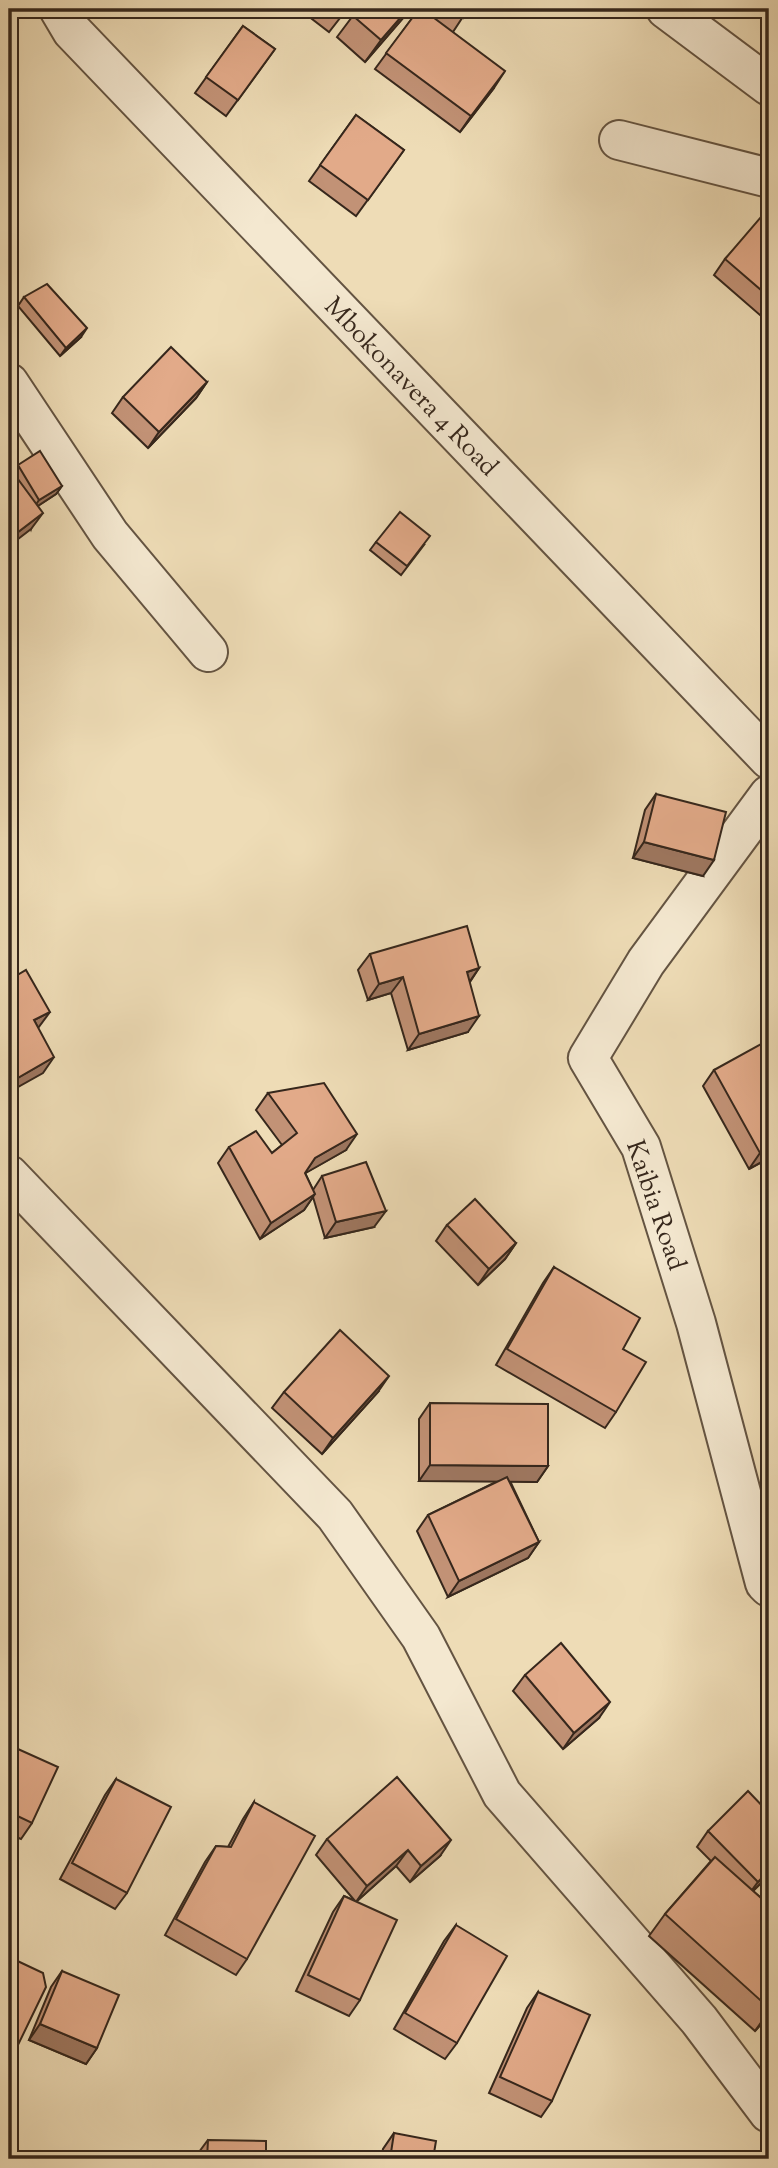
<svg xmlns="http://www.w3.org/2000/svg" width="778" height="2168" font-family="'Sorts Mill Goudy',serif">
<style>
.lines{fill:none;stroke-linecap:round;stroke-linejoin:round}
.minor-casing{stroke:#645442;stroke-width:42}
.minor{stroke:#f4e8d0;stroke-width:38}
.wall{fill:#c29276;stroke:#36271c;stroke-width:2}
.shaded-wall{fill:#9e7760;stroke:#36271c;stroke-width:2}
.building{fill:#e2aa89;stroke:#36271c;stroke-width:2}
.labels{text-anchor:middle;stroke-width:6;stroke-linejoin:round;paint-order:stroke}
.street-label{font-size:26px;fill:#36271c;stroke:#f4e8d0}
</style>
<rect width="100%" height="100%" fill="#eedcb6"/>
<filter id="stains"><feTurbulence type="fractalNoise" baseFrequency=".00286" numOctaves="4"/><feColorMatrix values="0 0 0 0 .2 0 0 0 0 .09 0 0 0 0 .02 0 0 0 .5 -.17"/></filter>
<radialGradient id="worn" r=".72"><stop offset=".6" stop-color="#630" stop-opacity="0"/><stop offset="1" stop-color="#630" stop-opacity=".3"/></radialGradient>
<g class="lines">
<defs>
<g id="minor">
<polyline points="59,9 72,31 769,759"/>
<polyline points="666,9 769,86"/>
<polyline points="619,140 769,178"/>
<polyline points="9,383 110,535 208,652"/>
<polyline points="769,795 646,962 588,1058 641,1147 696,1323 765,1583 769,1587"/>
<polyline points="9,1175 335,1515 421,1637 502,1794 699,2020 769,2113"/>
</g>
</defs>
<!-- minor casing -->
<use href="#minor" class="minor-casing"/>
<!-- minor -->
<use href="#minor" class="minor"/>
</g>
<!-- wall -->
<g class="wall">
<polygon points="299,9 347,9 329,32"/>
<polygon points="358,9 468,9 453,32 494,88 460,132 375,69 413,17 407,13 365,62 337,37"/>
<polygon points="243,26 275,49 226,116 195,93"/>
<polygon points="356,115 404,150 356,216 309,181"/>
<polygon points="769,212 769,320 768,322 714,275 725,259"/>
<polygon points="24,297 81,337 60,356 18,306"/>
<polygon points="207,382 196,398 148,448 112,413 123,397"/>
<polygon points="18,465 62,486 56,494 38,506 31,529 13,472"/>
<polygon points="376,542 424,545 401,575 370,550"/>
<polygon points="656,794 703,876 633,858 645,810"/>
<polygon points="370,954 479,968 470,982 468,1032 408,1050 391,993 368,1000 358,970"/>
<polygon points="769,1058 769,1158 749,1169 703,1086 714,1070"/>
<polygon points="268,1093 346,1150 305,1173 313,1190 322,1176 374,1227 325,1238 313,1197 304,1210 260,1239 218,1163 229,1147 272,1153 282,1145 256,1110"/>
<polygon points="447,1225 516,1243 505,1259 478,1285 436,1241"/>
<polygon points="554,1267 623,1349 616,1412 605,1428 496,1365 543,1283"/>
<polygon points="284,1392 378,1392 322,1454 272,1408"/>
<polygon points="430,1403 548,1466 537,1482 510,1481 539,1542 528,1558 448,1597 417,1531 428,1515 498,1481 419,1481 419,1419"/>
<polygon points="525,1675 599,1718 563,1749 513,1691"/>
<polygon points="9,1745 32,1823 21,1839 9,1834"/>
<polygon points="116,1779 127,1893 115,1909 60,1879 105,1795"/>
<polygon points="254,1802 247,1959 236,1975 165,1935 205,1862 216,1846 228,1847 243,1819"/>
<polygon points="708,1831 769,1875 753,1891 769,1905 769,2015 755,2031 649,1936 665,1914 711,1861 697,1847"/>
<polygon points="327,1839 440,1856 410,1882 396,1866 357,1901 360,2000 349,2016 296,1991 333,1912 344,1896 355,1901 316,1855"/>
<polygon points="456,1925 457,2043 445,2059 394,2029 444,1941"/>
<polygon points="9,1957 17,2047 9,2059"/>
<polygon points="62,1971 97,2048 86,2064 29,2040 51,1987"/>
<polygon points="538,1992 552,2101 541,2117 489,2093 527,2008"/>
<polygon points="394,2133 433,2159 381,2159 383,2149"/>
<polygon points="208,2140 266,2156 354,2159 196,2159 196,2156"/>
</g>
<!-- shaded-wall -->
<g class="shaded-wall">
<polygon points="408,9 411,9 365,62 381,40"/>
<polygon points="505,71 494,88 460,132 471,116"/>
<polygon points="87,328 81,337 60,356 66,348"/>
<polygon points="207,382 196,398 148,448 159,432"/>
<polygon points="62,486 56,494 33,509 39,500"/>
<polygon points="43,513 31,529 9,546 9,539"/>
<polygon points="644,842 714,860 703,876 633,858"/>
<polygon points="479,968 468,984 467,972"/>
<polygon points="403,977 391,993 368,1000 379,984"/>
<polygon points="50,1012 38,1028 34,1020"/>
<polygon points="479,1016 468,1032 408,1050 419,1034"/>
<polygon points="54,1057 43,1073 9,1092 9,1083"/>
<polygon points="357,1134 346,1150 304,1174 315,1158"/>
<polygon points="769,1148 769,1158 749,1169 760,1153"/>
<polygon points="315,1194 304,1210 260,1239 271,1223"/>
<polygon points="386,1211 374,1227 325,1238 336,1222"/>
<polygon points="516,1243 505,1259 478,1285 489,1269"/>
<polygon points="389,1376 378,1392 322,1454 333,1438"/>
<polygon points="430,1465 548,1466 537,1482 419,1481"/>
<polygon points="539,1542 528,1558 448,1597 459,1581"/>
<polygon points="610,1702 599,1718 563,1749 574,1733"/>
<polygon points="451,1840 440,1856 410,1882 421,1866"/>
<polygon points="408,1850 396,1866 356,1902 367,1886"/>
<polygon points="769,1870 769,1875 746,1898 758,1882"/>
<polygon points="769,2011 769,2015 755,2031"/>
<polygon points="40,2024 97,2048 86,2064 29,2040"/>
</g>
<!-- building -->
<g class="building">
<polygon points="331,9 346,9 340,16"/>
<polygon points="358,9 408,9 381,40 352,15"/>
<polygon points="419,9 422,9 505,71 471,116 386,53"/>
<polygon points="449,9 468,9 463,18"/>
<polygon points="243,26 275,49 238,100 206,77"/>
<polygon points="356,115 404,150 368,200 320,165"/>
<polygon points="767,210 769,212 769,297 725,259"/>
<polygon points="47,284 87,328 66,348 24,297"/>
<polygon points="171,347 207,382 159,432 123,397"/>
<polygon points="9,399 15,411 9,415"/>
<polygon points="40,451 62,486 39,500 18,465"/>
<polygon points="9,467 43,513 9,539"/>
<polygon points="400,512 430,536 407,566 376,542"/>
<polygon points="656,794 726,812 714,860 644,842"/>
<polygon points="467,926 479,968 467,972 479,1016 419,1034 403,977 379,984 370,954"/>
<polygon points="26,970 50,1012 34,1020 54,1057 9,1083 9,980"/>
<polygon points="761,1044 769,1058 769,1148 760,1153 714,1070"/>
<polygon points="324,1083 357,1134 315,1158 305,1173 315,1194 271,1223 229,1147 256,1131 272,1153 297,1133 268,1093"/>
<polygon points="366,1162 386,1211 336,1222 322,1176"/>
<polygon points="475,1199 516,1243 489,1269 447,1225"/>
<polygon points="554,1267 640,1318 623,1349 646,1362 616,1412 507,1349"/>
<polygon points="340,1330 389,1376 333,1438 284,1392"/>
<polygon points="430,1403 548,1404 548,1466 430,1465"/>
<polygon points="507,1477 539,1542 459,1581 428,1515"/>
<polygon points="561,1643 610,1702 574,1733 525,1675"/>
<polygon points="9,1745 58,1767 32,1823 9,1812"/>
<polygon points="397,1777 451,1840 421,1866 408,1850 367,1886 327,1839"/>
<polygon points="116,1779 171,1807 127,1893 72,1863"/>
<polygon points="748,1791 769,1813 769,1870 758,1882 708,1831"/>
<polygon points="254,1802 315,1836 247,1959 176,1919 216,1846 231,1847"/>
<polygon points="715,1857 769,1905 769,2008 665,1914"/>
<polygon points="344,1896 397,1920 360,2000 308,1975"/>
<polygon points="456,1925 507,1956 457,2043 405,2013"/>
<polygon points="9,1957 43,1973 46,1987 17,2047 9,2043"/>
<polygon points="62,1971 119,1995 97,2048 40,2024"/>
<polygon points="538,1992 590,2015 552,2101 500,2077"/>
<polygon points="394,2133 436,2141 433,2159 390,2159"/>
<polygon points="208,2140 266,2141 266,2156 354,2158 354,2159 207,2159"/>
<polygon points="728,2152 738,2159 723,2159"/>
</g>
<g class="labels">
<!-- street labels -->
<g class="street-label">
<text transform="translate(412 386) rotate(46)" y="9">Mbokonavera 4 Road</text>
<text transform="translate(657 1205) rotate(71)" y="9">Kaibia Road</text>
</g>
</g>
<!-- margin -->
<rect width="778" height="2168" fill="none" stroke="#eedcb6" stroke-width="35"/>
<rect x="10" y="10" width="757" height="2147" fill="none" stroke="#36271c" stroke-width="3.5"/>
<rect x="18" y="18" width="743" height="2133" fill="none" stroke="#36271c" stroke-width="2"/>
<rect width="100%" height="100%" filter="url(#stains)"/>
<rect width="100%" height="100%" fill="url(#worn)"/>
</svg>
